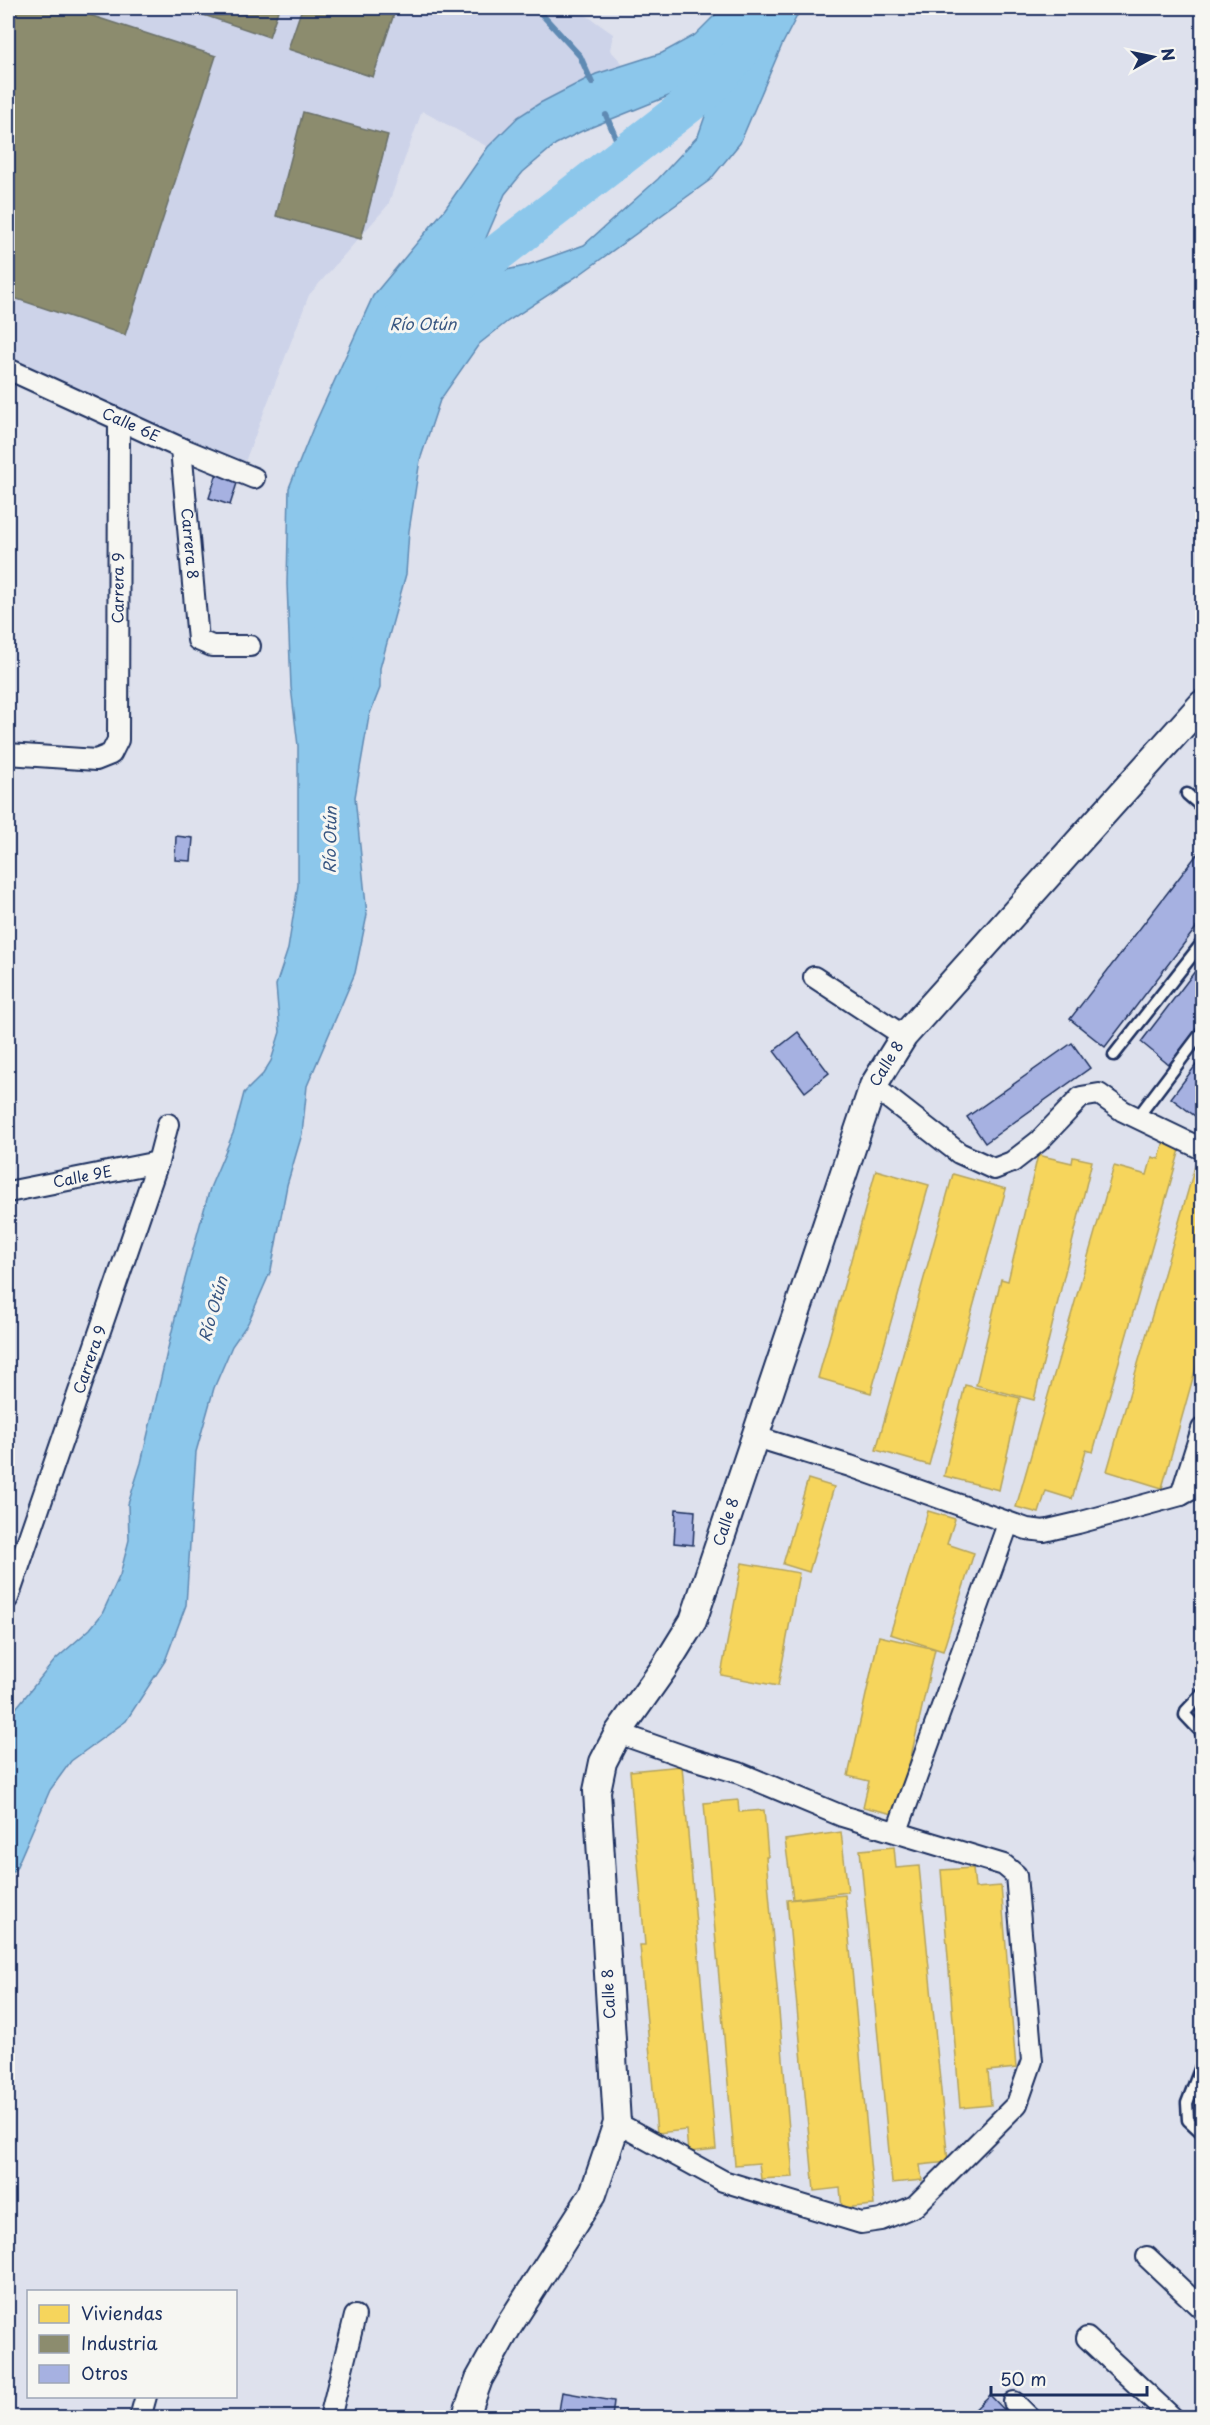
<svg xmlns="http://www.w3.org/2000/svg" width="1210" height="2425" font-family="'Playpen Sans',sans-serif">
<style>
.built{fill:#cdd3e9}
.water{fill:#8cc7eb;stroke:#5f8ab3;stroke-width:1.5;fill-rule:evenodd}
.homes{fill:#f6d55c;stroke:#b4a35d;stroke-width:1.5}
.industry{fill:#8c8c6e;stroke:#6a7069;stroke-width:1.5}
.lines{fill:none;stroke-linecap:round;stroke-linejoin:round}
.stream{stroke:#5f8ab3;stroke-width:6}
.river{stroke:#8cc7eb;stroke-width:38}
.building{fill:#a6b1e1;stroke:#1b2f5e;stroke-width:1.5}
.service-casing{stroke:#1b2f5e;stroke-width:15}
.minor-casing{stroke:#1b2f5e;stroke-width:24}
.tertiary-casing{stroke:#1b2f5e;stroke-width:30}
.service{stroke:#f6f6f2;stroke-width:10}
.minor{stroke:#f6f6f2;stroke-width:20}
.tertiary{stroke:#f6f6f2;stroke-width:26}
.labels{text-anchor:middle;stroke-width:6;stroke-linejoin:round;paint-order:stroke}
.street-label{font-size:15px;fill:#1b2f5e;stroke:#f6f6f2}
.water-label{font-size:16px;font-style:italic;fill:#375581;stroke:#f6f6f2}
</style>
<rect width="100%" height="100%" fill="#dee1ed"/>
<filter id="ink" filterUnits="userSpaceOnUse"><feTurbulence type="fractalNoise" baseFrequency=".0167" numOctaves="2"/><feDisplacementMap in="SourceGraphic" scale="12" xChannelSelector="R" yChannelSelector="G"/><feConvolveMatrix kernelMatrix="1 2 1 2 8 2 1 2 1" color-interpolation-filters="sRGB"/></filter>
<g filter="url(#ink)">
<!-- built -->
<polygon class="built" points="8,8 576,8 613,34 610,50 623,64 596,74 540,103 518,117 488,147 422,111 388,205 309,295 241,472 8,369"/>
<!-- water -->
<path class="water" d="M722,8h79l-19,37 -42,98 -30,37 -131,95 -71,46 -29,23 -39,56 -20,60 -11,71 -3,43 -26,94v20l-11,28 -14,81 12,118 -12,58 -48,113 -5,48 -15,51 -16,85 -23,53 -16,23 -18,42 -18,64 -10,153 -21,56 -39,60 -55,40 -21,29 -34,78 -8,10v-160l47,-58 35,-31 12,-15 18,-39 9,-35 -1,-36 13,-41 39,-166 30,-109 24,-57 10,-38 19,-19 8,-13 9,-29 -4,-47 12,-36 10,-64v-139l-7,-59 -4,-103 2,-96 24,-60 60,-132 72,-87 43,-62 30,-30 22,-14 56,-29 66,-21 33,-18zM701,83l10,16 -13,37 -40,43 -74,66 -59,21 -61,13 22,-41 19,-44 18,-22 33,-28 26,-13zM357,385h7l-5,83 -7,53 -1,38 -9,64 -10,15 -10,-9 1,-88 14,-106z"/>
<!-- homes -->
<g class="homes">
<polygon points="1164,1141 1181,1146 1093,1452 1086,1450 1072,1499 1046,1491 1039,1513 1016,1507 1114,1166 1147,1175 1152,1157 1159,1159"/>
<polygon points="1038,1155 1072,1163 1073,1157 1092,1161 1034,1400 976,1385 1001,1279 1008,1281"/>
<polygon points="1196,1163 1202,1165 1202,1346 1162,1488 1107,1471"/>
<polygon points="876,1170 929,1185 871,1393 818,1378"/>
<polygon points="953,1174 1006,1189 929,1465 876,1450"/>
<polygon points="965,1385 1020,1398 999,1490 944,1476"/>
<polygon points="808,1479 834,1487 809,1572 783,1564"/>
<polygon points="928,1511 955,1519 947,1544 974,1553 943,1651 890,1634"/>
<polygon points="742,1563 799,1573 778,1686 721,1675"/>
<polygon points="879,1636 935,1649 898,1815 863,1807 869,1781 848,1776"/>
<polygon points="682,1766 716,2149 688,2152 686,2130 657,2133 640,1945 645,1945 630,1771"/>
<polygon points="738,1800 739,1812 764,1810 768,1857 766,1857 793,2177 761,2179 759,2163 735,2165 704,1803"/>
<polygon points="841,1832 848,1892 793,1899 785,1840"/>
<polygon points="894,1847 896,1868 919,1866 948,2162 920,2165 922,2180 892,2183 860,1850"/>
<polygon points="973,1868 975,1888 1001,1886 1016,2068 988,2071 991,2105 960,2108 941,1870"/>
<polygon points="845,1895 874,2205 842,2208 840,2188 814,2191 787,1900"/>
</g>
<!-- industry -->
<g class="industry">
<polygon points="8,8 68,8 216,56 125,335 8,296"/>
<polygon points="183,8 279,8 269,37"/>
<polygon points="302,8 374,8 394,14 373,77 288,49"/>
<polygon points="303,112 388,135 361,239 276,216"/>
</g>
<g class="lines">
<!-- stream -->
<g class="stream">
<polyline points="536,8 580,56 592,83"/>
<polyline points="606,115 623,155"/>
</g>
<!-- river -->
<polyline class="river" points="333,687 337,537 344,472 361,383 402,320 464,279 706,91 748,44 766,8"/>
</g>
<!-- building -->
<g class="building">
<polygon points="217,473 238,480 230,505 209,498"/>
<polygon points="176,836 193,838 191,861 175,860"/>
<polygon points="1202,848 1202,920 1105,1047 1070,1019"/>
<polygon points="1202,962 1202,1022 1169,1065 1141,1042"/>
<polygon points="798,1032 829,1073 805,1092 774,1051"/>
<polygon points="1072,1043 1090,1068 985,1143 967,1117"/>
<polygon points="1202,1057 1202,1115 1199,1119 1171,1098"/>
<polygon points="676,1509 695,1511 693,1545 674,1543"/>
<polygon points="562,2392 614,2401 612,2418 558,2418"/>
<polygon points="990,2395 1012,2418 966,2418"/>
</g>
<g class="lines">
<defs>
<g id="service">
<polyline points="1187,794 1202,807"/>
<polyline points="1114,1055 1202,943"/>
<polyline points="1137,1118 1202,1032"/>
<polyline points="1202,1694 1186,1711 1185,1715 1202,1733"/>
<polyline points="1201,1859 1202,1858"/>
<polyline points="1202,2064 1187,2103 1188,2120 1202,2133"/>
</g>
<g id="minor">
<path id="s1" d="M8,369l173,79 73,30"/>
<path id="s2" d="M181,448l17,192 14,6h38"/>
<path id="s3" d="M8,754l88,6 15,-6 7,-14 1,-320"/>
<polyline points="814,977 904,1036"/>
<polyline points="873,1086 959,1153 994,1169 1012,1162 1039,1141 1081,1097 1099,1094 1123,1111 1202,1149"/>
<path id="s4" d="M8,1192l150,-30"/>
<polyline points="753,1436 850,1466 1027,1529 1044,1531 1078,1523 1181,1495 1202,1484"/>
<polyline points="1181,1495 1202,1429"/>
<path id="s5" d="M8,1598l150,-436 10,-38"/>
<polyline points="897,1831 1008,1524"/>
<polyline points="617,2123 723,2181 861,2223 881,2220 915,2206 1017,2104 1032,2061 1016,1875 1004,1865 842,1816 739,1773 689,1758 618,1733"/>
<polyline points="1147,2257 1202,2309"/>
<polyline points="1087,2338 1173,2418"/>
<polyline points="1014,2402 1030,2418"/>
<polyline points="140,2418 146,2396"/>
<polyline points="330,2418 355,2316"/>
</g>
<g id="tertiary">
<path id="s6" d="M465,2418l14,-39 29,-52 85,-133 24,-71 -20,-332 6,-29 15,-29 46,-65 29,-47 180,-535 31,-50 298,-332"/>
</g>
</defs>
<!-- service casing -->
<use href="#service" class="service-casing"/>
<!-- minor casing -->
<use href="#minor" class="minor-casing"/>
<!-- tertiary casing -->
<use href="#tertiary" class="tertiary-casing"/>
<!-- service -->
<use href="#service" class="service"/>
<!-- minor -->
<use href="#minor" class="minor"/>
<!-- tertiary -->
<use href="#tertiary" class="tertiary"/>
</g>
</g>
<g class="labels">
<!-- street labels -->
<g class="street-label">
<text dy="5" stroke="none"><textPath href="#s1" startOffset="135">Calle 6E</textPath></text>
<text dy="5" stroke="none"><textPath href="#s2" startOffset="96">Carrera 8</textPath></text>
<text dy="5" stroke="none"><textPath href="#s3" startOffset="272">Carrera 9</textPath></text>
<text dy="5" stroke="none"><textPath href="#s6" startOffset="1454">Calle 8</textPath></text>
<text dy="5" stroke="none"><textPath href="#s4" startOffset="76">Calle 9E</textPath></text>
<text dy="5" stroke="none"><textPath href="#s5" startOffset="252">Carrera 9</textPath></text>
<text dy="5" stroke="none"><textPath href="#s6" startOffset="968">Calle 8</textPath></text>
<text transform="translate(609 1994) rotate(-93)" y="5">Calle 8</text>
</g>
<!-- water labels -->
<g class="water-label">
<text x="423" y="330">Río Otún</text>
<text transform="translate(330 840) rotate(-89)" y="6">Río Otún</text>
<text transform="translate(213 1309) rotate(-74)" y="6">Río Otún</text>
</g>
</g>
<!-- margin -->
<rect width="1210" height="2425" fill="none" stroke="#f6f6f2" stroke-width="30"/>
<rect x="15" y="15" width="1180" height="2395" fill="none" stroke="#1b2f5e" stroke-width="2" filter="url(#ink)"/>
<!-- legend -->
<rect x="27" y="2290" width="210" height="108" fill="#f6f6f2" stroke="#9ea6b7" stroke-width="1.5"/>
<rect x="39" y="2305" width="30" height="18" fill="#f6d55c" stroke="#9ea6b7" stroke-width="1.5"/>
<text x="81" y="2320" font-size="18" fill="#1b2f5e">Viviendas</text>
<rect x="39" y="2335" width="30" height="18" fill="#8c8c6e" stroke="#9ea6b7" stroke-width="1.5"/>
<text x="81" y="2350" font-size="18" fill="#1b2f5e">Industria</text>
<rect x="39" y="2365" width="30" height="18" fill="#a6b1e1" stroke="#9ea6b7" stroke-width="1.5"/>
<text x="81" y="2380" font-size="18" fill="#1b2f5e">Otros</text>
<!-- north arrow -->
<g transform="translate(1153 57) rotate(81)" stroke="#f6f6f2" stroke-width="4.5" paint-order="stroke">
<path d="M0-4.5L10 22L0 15L-10 22Z" fill="#1b2f5e"/>
<text y="-9" font-size="16" font-weight="bold" text-anchor="middle" fill="#1b2f5e">N</text>
</g>
<!-- scale -->
<path d="M991 2386v9h156v-9" fill="none" stroke="#1b2f5e" stroke-width="3"/>
<text x="1000" y="2386" font-size="18" fill="#1b2f5e" stroke="#f6f6f2" stroke-width="4.5" paint-order="stroke">50 m</text>
</svg>
